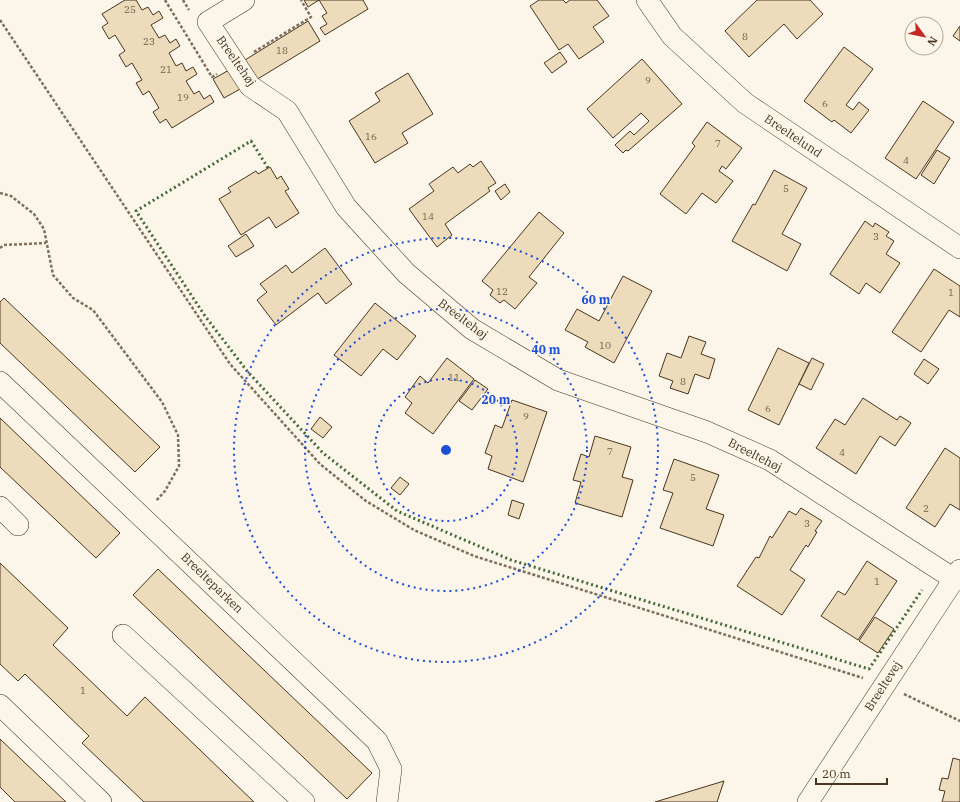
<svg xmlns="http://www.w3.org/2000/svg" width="960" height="802" font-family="'IBM Plex Serif',serif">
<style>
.building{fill:#ecdcbc;stroke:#4a3520}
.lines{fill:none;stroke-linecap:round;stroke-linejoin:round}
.minor-casing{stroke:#4a3520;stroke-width:22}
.path{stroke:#7f6f5c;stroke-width:2.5;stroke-dasharray:3 2;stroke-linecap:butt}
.minor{stroke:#fbf6e9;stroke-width:21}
.hedge{stroke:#436837;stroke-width:3;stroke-dasharray:2 3;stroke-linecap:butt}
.ring{fill:none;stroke:#1d4ed8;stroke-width:2;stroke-dasharray:2 4}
.labels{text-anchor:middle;stroke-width:3;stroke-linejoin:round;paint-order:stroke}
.number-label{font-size:10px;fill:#725f47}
.street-label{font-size:12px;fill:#4a3520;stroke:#fbf6e9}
.centre{fill:#1d4ed8;stroke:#fbf6e9;stroke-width:2}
.ring-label{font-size:12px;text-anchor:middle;font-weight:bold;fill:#1d4ed8;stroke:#fbf6e9;stroke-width:3;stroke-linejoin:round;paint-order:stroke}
</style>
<rect width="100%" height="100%" fill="#fbf6e9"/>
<!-- building -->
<g class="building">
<polygon points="125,0 136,0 142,10 148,7 153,15 159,11 163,18 151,25 159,38 165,35 170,43 176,39 180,46 169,53 176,66 182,63 186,71 193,67 197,74 186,81 194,94 199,91 204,99 210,95 214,102 172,128 166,119 160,123 153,112 159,108 149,91 143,95 136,83 142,80 132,63 126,67 119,55 125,51 115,35 109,39 102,27 108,23 102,14"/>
<polygon points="304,0 319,0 308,7"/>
<polygon points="319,0 363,0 368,9 325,35 320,28 327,24 322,16 327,13"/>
<polygon points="539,0 563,0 566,3 570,0 597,0 609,16 593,27 604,42 579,59 568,44 559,50 530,6"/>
<polygon points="757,0 810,0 823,14 797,39 784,24 749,57 725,31"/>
<polygon points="308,21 320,41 256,80 245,60"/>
<polygon points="960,26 960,41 953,36"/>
<polygon points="844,47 873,69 846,105 853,110 859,102 869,110 851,133 834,120 832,122 804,101"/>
<polygon points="560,52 567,62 552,73 544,63"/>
<polygon points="642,59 682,104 628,151 626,150 623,153 615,145 630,131 634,135 649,121 641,113 613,138 587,109"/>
<polygon points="231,69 242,88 224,98 213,79"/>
<polygon points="408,73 433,114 402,133 408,143 375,163 349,121 380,101 375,93"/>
<polygon points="923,101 954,122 916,179 885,158"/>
<polygon points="707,122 742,148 726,169 722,166 719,171 733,181 716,203 702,193 686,214 660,194 695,146 692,143"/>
<polygon points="937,150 950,158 934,184 921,175"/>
<polygon points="481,161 496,183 488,188 490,191 445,224 452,235 437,247 409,209 434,191 429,184 453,167 458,173 470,164 473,167"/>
<polygon points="270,167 277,179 281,176 289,189 285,191 299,213 276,228 269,217 241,235 219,199 231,192 228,188 256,171 258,174"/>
<polygon points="774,170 807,188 782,234 801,244 787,271 732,241 753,204 755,205"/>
<polygon points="505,184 510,192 501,200 495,191"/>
<polygon points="539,212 564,233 529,277 537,283 515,309 504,300 500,303 490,295 493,290 482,281"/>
<polygon points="865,221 873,227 875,223 889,232 886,236 894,241 886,254 900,263 880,293 866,283 859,294 830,274"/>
<polygon points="246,234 254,246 236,257 228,246"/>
<polygon points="325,248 352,284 326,304 318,293 276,325 257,300 267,292 260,284 286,265 292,273"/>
<polygon points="934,269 960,286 960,317 949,310 921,352 892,332"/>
<polygon points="623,276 652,291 614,363 585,347 588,342 565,330 577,309 599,321"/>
<polygon points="4,298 160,447 135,472 0,343 0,302"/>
<polygon points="375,303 416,336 397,360 383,349 361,376 334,355"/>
<polygon points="689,336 706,342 701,354 715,359 709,379 695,374 688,394 670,388 673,381 659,376 667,353 681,358"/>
<polygon points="778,348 809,363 779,425 748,410"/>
<polygon points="447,358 474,379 433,434 405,413 412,403 405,397 420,376 428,383"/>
<polygon points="812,358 824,364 811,390 799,384"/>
<polygon points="924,359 939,369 928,384 914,374"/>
<polygon points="475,380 488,389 472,410 459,401"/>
<polygon points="863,398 897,420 900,416 911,423 895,446 880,436 856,474 816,448 835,419 845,425"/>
<polygon points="512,400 547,412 523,482 488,469 492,456 485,453 495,425 502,428"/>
<polygon points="320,417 332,427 323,438 311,429"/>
<polygon points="0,418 120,533 96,558 0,467"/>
<polygon points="595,436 631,447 622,477 633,480 622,517 575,503 581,482 573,480 581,454 589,457"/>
<polygon points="945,448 960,458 960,510 950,504 935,527 906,508"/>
<polygon points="674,459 719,475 706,509 724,515 713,546 660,528 673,493 663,490"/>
<polygon points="400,477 409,484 400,495 391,488"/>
<polygon points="512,500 524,504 519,519 508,515"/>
<polygon points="801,508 822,521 815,531 817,532 808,547 806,545 790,570 805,580 782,615 737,586 756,557 759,558 770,536 772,538 789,511 796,515"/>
<polygon points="867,561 897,581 858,640 821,616 838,591 845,595"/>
<polygon points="0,563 68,628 53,645 127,716 145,697 254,802 144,802 82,743 89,736 25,674 18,681 0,664"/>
<polygon points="158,569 372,773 347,799 133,595"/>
<polygon points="875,617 894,629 878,653 859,641"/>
<polygon points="0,739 66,802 15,802 0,787"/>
<polygon points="953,758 960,760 960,802 942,802 945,791 939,790 942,778 948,779"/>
<polygon points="724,781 717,802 655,802"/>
</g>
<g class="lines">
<defs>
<g id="minor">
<polyline points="244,0 208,22 250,86 287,111 346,207 406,273 472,329 558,380 707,432 770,460 954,579"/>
<polyline points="647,0 672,36 745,103 960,248"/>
<polyline points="0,382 377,741 391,769 387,802"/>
<polyline points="0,507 18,525"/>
<polyline points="123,635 304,802"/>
<polyline points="0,705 101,802"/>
<polyline points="808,802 960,570"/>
</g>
</defs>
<!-- minor casing -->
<use href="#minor" class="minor-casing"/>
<!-- path -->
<g class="path">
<polyline points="165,0 212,77 217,74"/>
<polyline points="183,0 189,10"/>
<polyline points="0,20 230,364 320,464 366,501 414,530 474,556 863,678"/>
<polyline points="254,52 311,17 301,0"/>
<polyline points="0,193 11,196 34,214 44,229 53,275 73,298 93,310 162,402 178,435 179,466 165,491 156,501"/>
<polyline points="0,248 4,245 46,243"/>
<polyline points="904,694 960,721"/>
</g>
<!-- minor -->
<use href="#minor" class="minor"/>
<!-- hedge -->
<polyline class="hedge" points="268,168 251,141 136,211 205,316 247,371 323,453 397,511 511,560 869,669 922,590"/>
</g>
<!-- distance rings -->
<g class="ring">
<circle cx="446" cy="450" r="71"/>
<circle cx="446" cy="450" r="141"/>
<circle cx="446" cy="450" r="212"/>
</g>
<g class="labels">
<!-- number labels -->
<g class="number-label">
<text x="130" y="13">25</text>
<text x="745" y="40">8</text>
<text x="149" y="45">23</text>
<text x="282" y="54">18</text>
<text x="166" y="73">21</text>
<text x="648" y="84">9</text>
<text x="183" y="101">19</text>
<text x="825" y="107">6</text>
<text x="371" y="140">16</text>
<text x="718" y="147">7</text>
<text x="906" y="164">4</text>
<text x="786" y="192">5</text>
<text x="428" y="220">14</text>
<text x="876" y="240">3</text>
<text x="502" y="295">12</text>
<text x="951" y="296">1</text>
<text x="605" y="349">10</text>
<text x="454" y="381">11</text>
<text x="683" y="385">8</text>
<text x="768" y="412">6</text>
<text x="526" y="420">9</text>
<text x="610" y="455">7</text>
<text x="842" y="456">4</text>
<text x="693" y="481">5</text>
<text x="926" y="512">2</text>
<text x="807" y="527">3</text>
<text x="877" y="585">1</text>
<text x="83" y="694">1</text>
</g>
<!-- street labels -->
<g class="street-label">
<text transform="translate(236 61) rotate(55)" y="4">Breeltehøj</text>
<text transform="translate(793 136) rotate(34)" y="4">Breeltelund</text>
<text transform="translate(463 319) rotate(37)" y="4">Breeltehøj</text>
<text transform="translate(755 455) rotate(27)" y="4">Breeltehøj</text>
<text transform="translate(212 583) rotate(44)" y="4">Breelteparken</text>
<text transform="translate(883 686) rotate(-57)" y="4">Breeltevej</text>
</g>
</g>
<circle cx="446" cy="450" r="6" class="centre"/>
<g class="ring-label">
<text x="596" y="304">60 m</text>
<text x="546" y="354">40 m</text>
<text x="496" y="404">20 m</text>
</g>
<!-- north arrow -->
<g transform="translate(924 36) rotate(123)"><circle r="19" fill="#fbf6e9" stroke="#b4a999"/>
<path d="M0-3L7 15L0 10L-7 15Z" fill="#c62828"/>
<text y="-6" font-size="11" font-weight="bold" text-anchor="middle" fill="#4a3520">N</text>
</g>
<!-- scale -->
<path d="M816 778v6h71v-6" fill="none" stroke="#4a3520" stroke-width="2"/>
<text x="822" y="778" font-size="12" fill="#4a3520" stroke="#fbf6e9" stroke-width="3" paint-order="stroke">20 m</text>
</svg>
